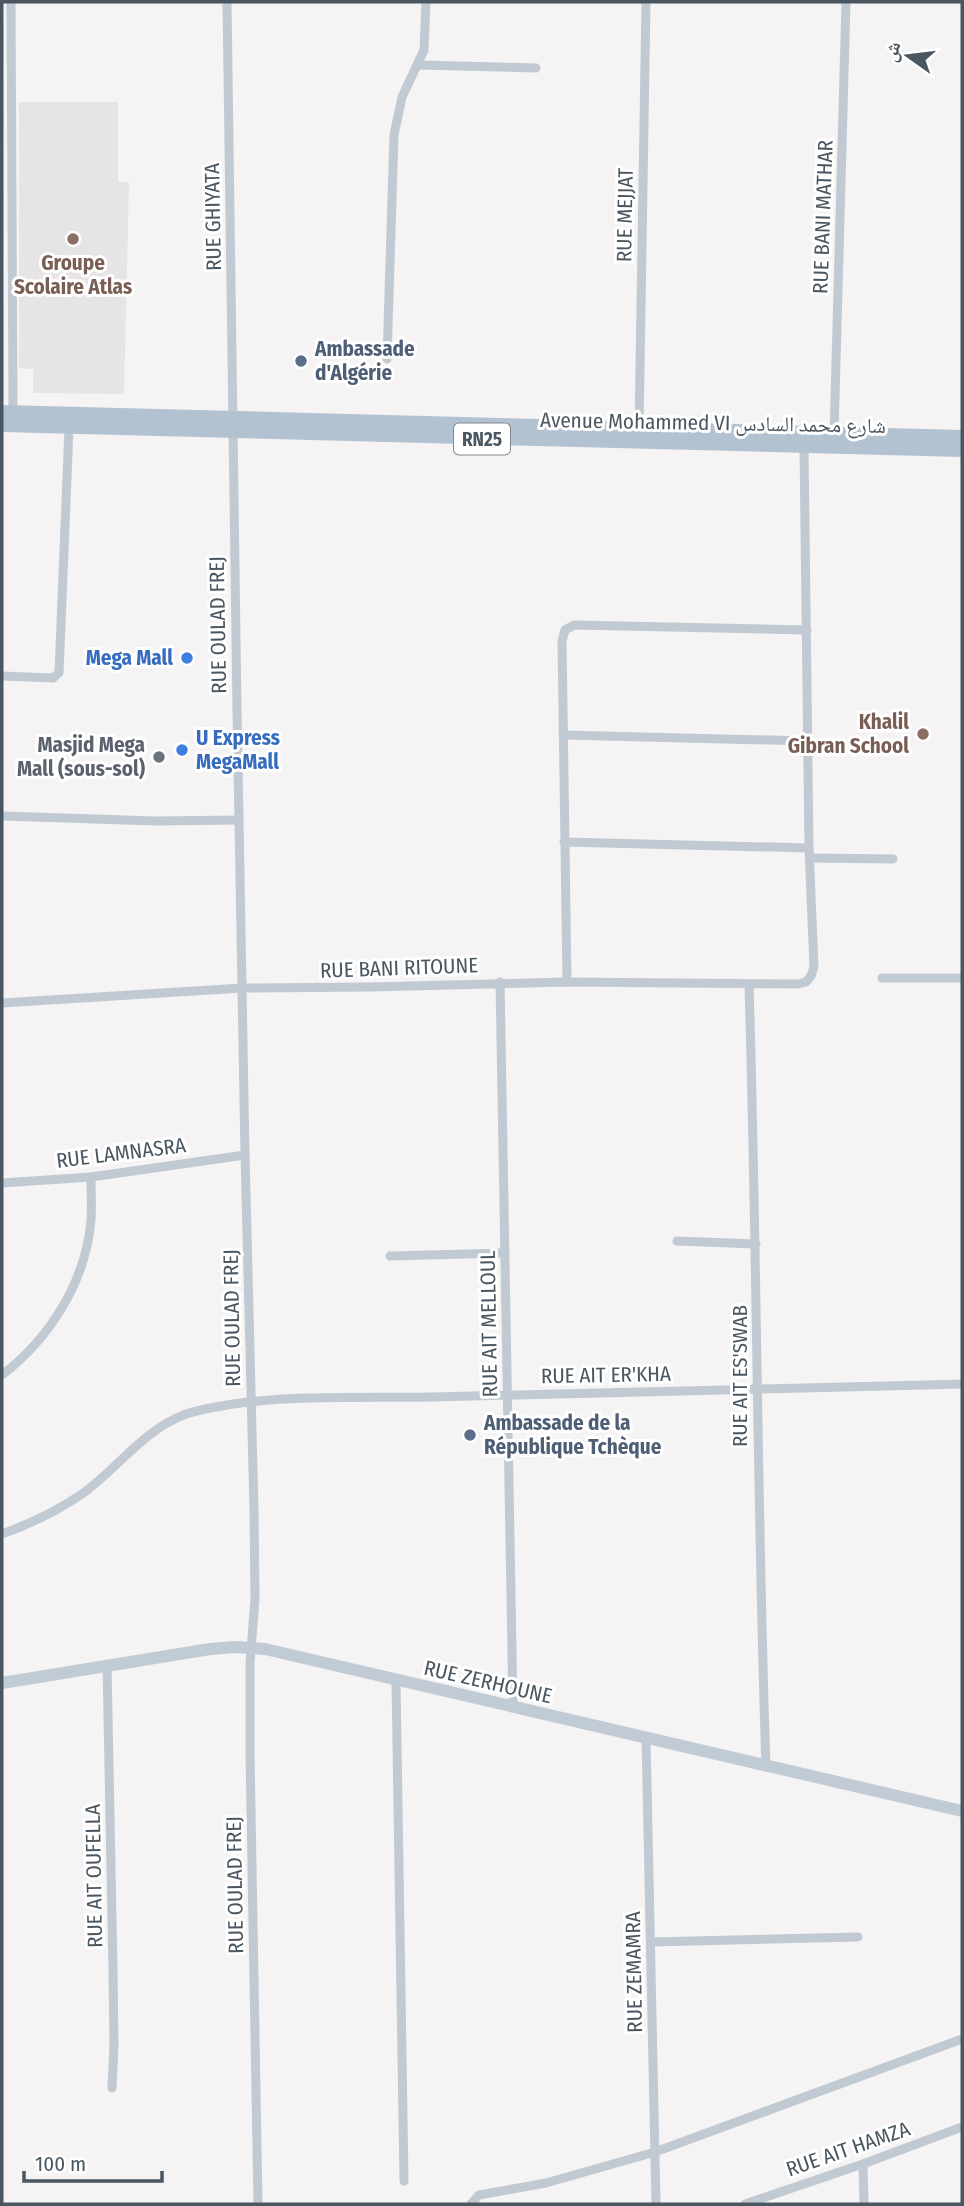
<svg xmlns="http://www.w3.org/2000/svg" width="964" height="2206" font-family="'Fira Sans Condensed','Noto Naskh Arabic',sans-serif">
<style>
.education{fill:#e6e4e5}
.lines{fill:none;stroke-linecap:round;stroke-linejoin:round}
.street{stroke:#c1cad2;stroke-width:9}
.secondary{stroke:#c1cbd6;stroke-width:12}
.primary{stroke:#b3c2d1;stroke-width:14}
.education-dot{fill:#8d6e63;stroke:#fff;stroke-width:2.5}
.service-dot{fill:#5c6f8a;stroke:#fff;stroke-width:2.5}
.shop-dot{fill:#3f7fe0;stroke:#fff;stroke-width:2.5}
.worship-dot{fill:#6b7280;stroke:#fff;stroke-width:2.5}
.labels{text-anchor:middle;stroke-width:6;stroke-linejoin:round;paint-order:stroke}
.shield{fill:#fff;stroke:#808990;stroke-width:2}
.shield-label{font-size:19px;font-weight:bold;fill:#4a5661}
.street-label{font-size:21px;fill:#4a5661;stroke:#fff}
.education-label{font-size:21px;font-weight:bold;fill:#785e54;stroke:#fff}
.service-label{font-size:21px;font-weight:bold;fill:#4e5e75;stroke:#fff;text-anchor:start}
.shop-label{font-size:21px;font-weight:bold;fill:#366cbe;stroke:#fff;text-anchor:end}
.worship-label{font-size:21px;font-weight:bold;fill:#5b616d;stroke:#fff;text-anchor:end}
</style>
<rect width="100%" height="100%" fill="#f5f3f3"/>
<!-- education -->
<polygon class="education" points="19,102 118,102 118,182 129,182 124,394 33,393 33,369 19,368"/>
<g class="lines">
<!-- street -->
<g class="street">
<polyline points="11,2 13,412"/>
<polyline points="227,2 237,710 245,1155 254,1508 255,1599 250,1663 250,1754 258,2204"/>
<polyline points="418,65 536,68"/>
<polyline points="387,359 394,135 402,97 424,50 426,2"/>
<polyline points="639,429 646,2"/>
<polyline points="834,434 846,2"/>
<polyline points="2,676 53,678 59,673 69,428"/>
<polyline points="563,735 809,741"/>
<polyline points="2,816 156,821 239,820"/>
<polyline points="564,842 809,848"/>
<polyline points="810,858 893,859"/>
<polyline points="882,978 962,978"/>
<polyline points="500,982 513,1707"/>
<polyline points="567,982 562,641 565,630 574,625 807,630"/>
<path d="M749,985c8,260 8,521 17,782"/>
<polyline points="2,1003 242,988 370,987 567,982 798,984 806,982 811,976 814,967 809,848 804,447"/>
<polyline points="2,1183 91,1177 245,1155"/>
<polyline points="677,1241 756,1244"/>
<polyline points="390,1256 505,1253"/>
<path d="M2,1375c47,-36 84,-93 89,-155 1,-14 0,-29 0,-43"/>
<path d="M2,1534c28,-10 55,-23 80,-40 36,-26 61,-64 104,-80 15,-5 31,-7 47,-10 66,-9 134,-6 200,-7 177,-5 353,-8 529,-13"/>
<polyline points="107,1664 113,1970 114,2045 112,2088"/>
<polyline points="396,1681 404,2181"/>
<polyline points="646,1738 656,2204"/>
<polyline points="651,1942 858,1937"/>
<polyline points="863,2164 864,2204"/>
<polyline points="471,2204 479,2195 546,2183 655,2152 962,2039"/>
<polyline points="745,2204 863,2164 962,2127"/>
</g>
<!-- secondary -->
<polyline class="secondary" points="2,1683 210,1649 236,1647 265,1649 962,1811"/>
<!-- primary -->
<g class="primary">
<polyline points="2,412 962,437"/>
<polyline points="2,425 962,450"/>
</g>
</g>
<!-- markers -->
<g class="education-dot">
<circle cx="73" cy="239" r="7"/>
<circle cx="923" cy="734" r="7"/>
</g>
<g class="service-dot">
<circle cx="301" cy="361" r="7"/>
<circle cx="470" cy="1435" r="7"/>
</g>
<g class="shop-dot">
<circle cx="187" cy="658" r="7"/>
<circle cx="182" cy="750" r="7"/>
</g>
<circle class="worship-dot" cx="159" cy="757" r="7"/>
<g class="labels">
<!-- shield labels -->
<rect class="shield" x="454" y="423.5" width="56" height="31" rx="5"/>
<g class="shield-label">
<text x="482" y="446">RN25</text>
</g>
<!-- street labels -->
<g class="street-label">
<text transform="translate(625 215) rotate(-89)" y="7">RUE MEJJAT</text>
<text transform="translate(213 217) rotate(-91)" y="7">RUE GHIYATA</text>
<text transform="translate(823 217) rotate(-88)" y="7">RUE BANI MATHAR</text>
<text transform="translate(713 423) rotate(1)" y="7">Avenue Mohammed VI شارع محمد السادس</text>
<text transform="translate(218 625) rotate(-91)" y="7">RUE OULAD FREJ</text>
<text transform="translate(399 968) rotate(-2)" y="7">RUE BANI RITOUNE</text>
<text transform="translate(121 1153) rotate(-7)" y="7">RUE LAMNASRA</text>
<text transform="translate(232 1318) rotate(-91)" y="7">RUE OULAD FREJ</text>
<text transform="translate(489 1324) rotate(-91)" y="7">RUE AIT MELLOUL</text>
<text transform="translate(606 1375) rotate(-1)" y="7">RUE AIT ER'KHA</text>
<text transform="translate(740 1376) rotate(-90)" y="7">RUE AIT ES'SWAB</text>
<text transform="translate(488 1682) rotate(13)" y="7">RUE ZERHOUNE</text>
<text transform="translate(94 1876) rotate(-91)" y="7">RUE AIT OUFELLA</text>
<text transform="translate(235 1885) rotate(-91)" y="7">RUE OULAD FREJ</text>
<text transform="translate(634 1972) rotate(-91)" y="7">RUE ZEMAMRA</text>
<text transform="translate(848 2149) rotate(-19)" y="7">RUE AIT HAMZA</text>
</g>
<!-- education labels -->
<g class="education-label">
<text x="73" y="270">Groupe<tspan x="73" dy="24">Scolaire Atlas</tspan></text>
<text x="909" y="729" text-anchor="end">Khalil<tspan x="909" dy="24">Gibran School</tspan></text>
</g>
<!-- service labels -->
<g class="service-label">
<text x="315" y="356">Ambassade<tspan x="315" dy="24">d'Algérie</tspan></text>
<text x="484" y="1430">Ambassade de la<tspan x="484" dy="24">République Tchèque</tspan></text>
</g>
<!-- shop labels -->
<g class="shop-label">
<text x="173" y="665">Mega Mall</text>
<text x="196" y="745" text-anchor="start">U Express<tspan x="196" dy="24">MegaMall</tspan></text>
</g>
<!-- worship labels -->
<g class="worship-label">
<text x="145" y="752">Masjid Mega<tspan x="145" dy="24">Mall (sous-sol)</tspan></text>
</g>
</g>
<!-- border -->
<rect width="964" height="2206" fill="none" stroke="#4a5661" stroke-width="7"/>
<!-- north arrow -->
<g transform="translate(908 56) rotate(284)" stroke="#ffffff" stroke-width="5" paint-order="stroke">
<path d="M0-5L12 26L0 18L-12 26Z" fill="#4a5661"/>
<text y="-10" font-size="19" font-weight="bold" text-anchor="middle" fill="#4a5661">ش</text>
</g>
<!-- scale -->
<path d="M24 2171v10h138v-10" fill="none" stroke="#4a5661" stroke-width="3.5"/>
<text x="35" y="2171" font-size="21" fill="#4a5661" stroke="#ffffff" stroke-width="5" paint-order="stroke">100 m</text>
</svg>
